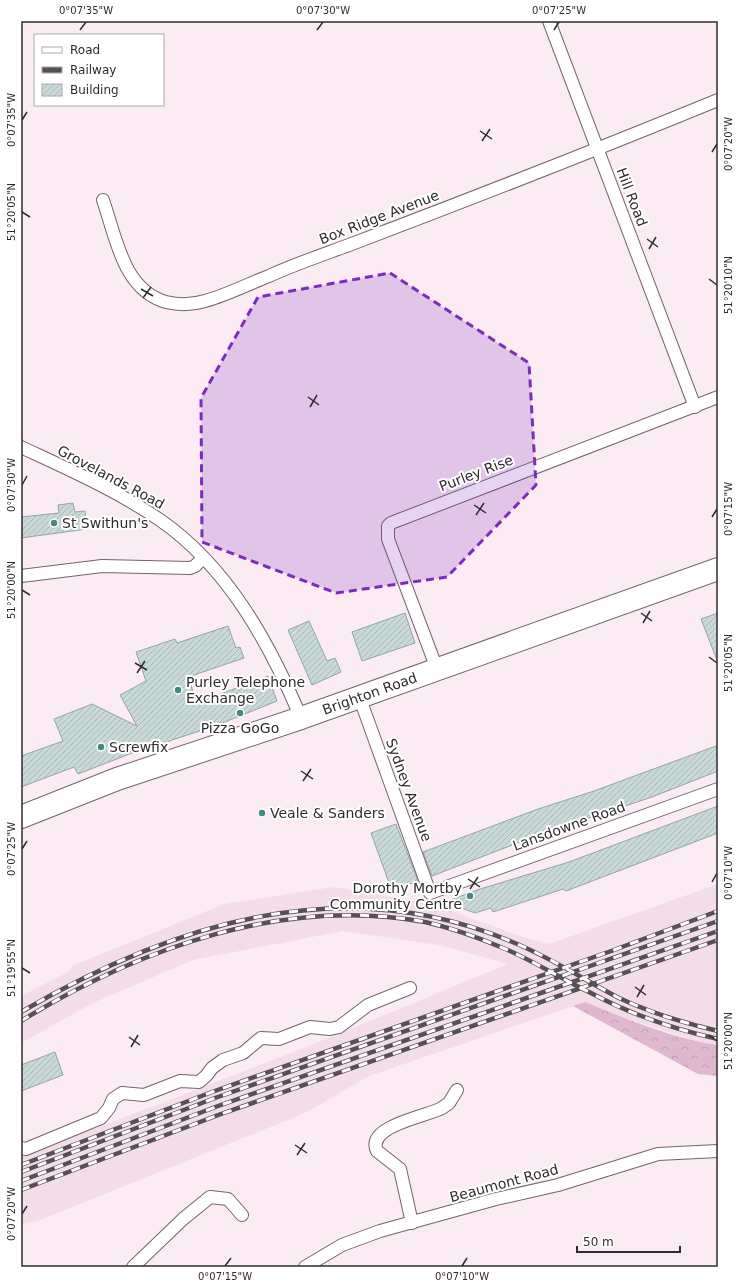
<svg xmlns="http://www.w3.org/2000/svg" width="739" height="1288" font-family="'DejaVu Sans',sans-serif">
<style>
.built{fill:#f3dde9}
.forest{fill:url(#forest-crowns)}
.building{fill:url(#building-hatch);stroke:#93a4a2}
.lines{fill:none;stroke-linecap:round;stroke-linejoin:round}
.street-casing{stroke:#71656c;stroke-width:14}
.highway-casing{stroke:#71656c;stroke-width:24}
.street{stroke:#fff;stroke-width:12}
.highway{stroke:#fff;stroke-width:22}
.rail-casing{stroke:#575054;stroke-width:4.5}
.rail{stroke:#fff;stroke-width:3;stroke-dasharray:9;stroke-linecap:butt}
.marked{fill:#7b2cbf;fill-opacity:0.2;stroke:#7b2cbf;stroke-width:3;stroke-dasharray:8 5;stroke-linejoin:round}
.ticks{fill:none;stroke:#302b2e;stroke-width:1.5}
.poi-dot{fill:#438a85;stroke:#fff;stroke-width:1.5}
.labels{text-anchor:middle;stroke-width:4;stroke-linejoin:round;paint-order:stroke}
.street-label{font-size:14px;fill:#302b2e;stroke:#fff}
.poi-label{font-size:14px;fill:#302b2e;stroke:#fff;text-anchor:start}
.neatline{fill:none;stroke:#302b2e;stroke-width:1.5}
.ticks-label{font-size:10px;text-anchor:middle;fill:#302b2e}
</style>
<defs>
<pattern id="forest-crowns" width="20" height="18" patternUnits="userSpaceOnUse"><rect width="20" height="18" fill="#dfb8cf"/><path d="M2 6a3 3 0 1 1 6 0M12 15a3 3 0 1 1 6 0" fill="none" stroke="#c09eb2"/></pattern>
<pattern id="building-hatch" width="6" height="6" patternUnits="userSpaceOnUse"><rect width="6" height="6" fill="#c8d9d7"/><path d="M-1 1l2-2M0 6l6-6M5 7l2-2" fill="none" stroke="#acbab9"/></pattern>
</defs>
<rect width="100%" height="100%" fill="#fbecf4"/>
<!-- built -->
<polygon class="built" points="718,884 718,1045 702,1043 619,1016 585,1002 369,1076 305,1113 38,1221 21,1224 21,1157 304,1048 508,964 439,945 343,931 193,960 93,1003 21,1043 21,996 68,972 72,966 224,904 333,887 430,903 523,937 549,944"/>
<!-- forest -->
<path class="forest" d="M585,1002c39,16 92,38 133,43v31l-20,-2 -125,-68z"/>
<!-- building -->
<g class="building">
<polygon points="73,503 75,512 85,511 87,529 21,538 21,517 59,513 58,505"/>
<polygon points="405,613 415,643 362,661 352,632"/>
<polygon points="718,613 718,660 717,660 701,619"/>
<polygon points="309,621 327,661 335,658 341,672 312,685 288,630"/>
<polygon points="228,626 236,648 240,647 244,658 188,677 197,703 268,676 277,701 215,726 172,740 146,751 145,748 78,774 74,767 21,787 21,756 63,741 54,719 92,704 137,726 120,695 146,681 136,652 175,639 177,643"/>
<polygon points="716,746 718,752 718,771 652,797 541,834 432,876 423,852 538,809 591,792"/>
<polygon points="718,806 718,833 566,891 563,889 493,912 491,908 475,913 445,902 477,890 569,862"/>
<polygon points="396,824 418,881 392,891 371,833"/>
<polygon points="55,1052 63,1075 21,1091 21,1065"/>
</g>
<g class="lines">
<defs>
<g id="street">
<polyline points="549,21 695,407"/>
<path d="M103,200c13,37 20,90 63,102 13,3 26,3 39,-1 22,-6 43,-17 64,-25 26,-12 53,-21 80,-31 124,-47 247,-95 369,-145"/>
<path d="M21,447c47,22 97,44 139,73 68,47 110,124 141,198"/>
<polyline points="21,576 102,566 190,568 195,566 203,558"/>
<polyline points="437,669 388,539 388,526 391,523 718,397"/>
<polyline points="359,696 430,893 718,789"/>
<polyline points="21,1148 26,1149 101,1118 109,1108 113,1099 122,1093 144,1095 180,1081 199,1082 206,1076 212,1068 223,1060 243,1053 261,1038 279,1039 310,1027 330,1029 339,1027 368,1005 410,988"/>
<path d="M412,1223l-12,-54 -23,-18c-12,-25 51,-35 65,-43l7,-5 8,-13"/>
<polyline points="133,1267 183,1219 210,1197 228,1199 242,1215"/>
<polyline points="305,1267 342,1245 380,1231 496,1199 558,1185 658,1154 718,1151"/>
</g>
<g id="highway">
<path id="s1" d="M21,817l96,-38 184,-61 417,-149"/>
</g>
</defs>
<!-- street casing -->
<use href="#street" class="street-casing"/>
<!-- highway casing -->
<use href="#highway" class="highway-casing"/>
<!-- street -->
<use href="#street" class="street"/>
<!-- highway -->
<use href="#highway" class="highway"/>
<defs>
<g id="rail">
<path d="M21,1012c151,-88 319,-142 489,-71 38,15 73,38 109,57 32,15 65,25 99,33"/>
<path d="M21,1021c119,-73 263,-125 404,-99 27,6 52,15 78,26 29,12 57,30 86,44 41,22 84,37 129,47"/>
<polyline points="21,1165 212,1092 614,950 718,911"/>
<polyline points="21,1172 215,1098 718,921"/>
<polyline points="21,1181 218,1106 718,931"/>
<polyline points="21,1190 221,1114 718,940"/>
</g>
</defs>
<!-- rail casing -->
<use href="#rail" class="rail-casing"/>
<!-- rail -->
<use href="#rail" class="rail"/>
</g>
<!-- marked area -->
<path class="marked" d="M390,273l139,90 7,122 -89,92 -111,16 -134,-51 -1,-144 57,-101z"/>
<!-- ticks -->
<path class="ticks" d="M80,30l6,-8M317,30l6,-8M554,30l5,-8M22,120l5,-8M480,131l12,8M482,141l8,-12M712,152l5,-8M22,212l8,5M647,239l11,8M649,249l7,-12M709,279l8,6M141,289l12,7M143,298l8,-11M308,397l11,8M310,407l7,-12M22,485l5,-9M474,505l12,8M476,515l8,-12M712,517l5,-8M22,590l8,5M641,613l11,8M643,623l7,-12M709,657l8,6M135,663l12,7M137,673l8,-12M301,771l12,8M303,781l8,-12M22,849l5,-8M468,879l12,8M712,882l5,-9M470,889l8,-12M22,968l8,5M635,987l11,8M637,997l7,-12M709,1035l8,6M129,1037l11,8M131,1047l7,-12M295,1145l12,8M297,1155l8,-12M22,1214l5,-8M225,1266l6,-8M462,1266l5,-8"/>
<!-- markers -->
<g class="poi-dot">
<circle cx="54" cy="523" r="4"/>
<circle cx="178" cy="690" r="4"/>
<circle cx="240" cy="713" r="4"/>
<circle cx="101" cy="747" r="4"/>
<circle cx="262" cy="813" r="4"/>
<circle cx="470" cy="896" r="4"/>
</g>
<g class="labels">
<!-- street labels -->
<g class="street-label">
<text transform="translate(632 197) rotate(69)" y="5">Hill Road</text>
<text transform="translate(379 217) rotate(-21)" y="5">Box Ridge Avenue</text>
<text transform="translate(476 473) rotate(-21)" y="5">Purley Rise</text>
<text transform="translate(111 477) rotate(28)" y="5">Grovelands Road</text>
<text dy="5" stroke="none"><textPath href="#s1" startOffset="370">Brighton Road</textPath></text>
<text transform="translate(409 790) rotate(70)" y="5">Sydney Avenue</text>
<text transform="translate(569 826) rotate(-20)" y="5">Lansdowne Road</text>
<text transform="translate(504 1183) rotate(-15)" y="5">Beaumont Road</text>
</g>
<!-- poi labels -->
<g class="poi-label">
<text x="62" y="528">St Swithun's</text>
<text x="186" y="687">Purley Telephone<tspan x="186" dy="16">Exchange</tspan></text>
<text x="240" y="733" text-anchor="middle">Pizza GoGo</text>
<text x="109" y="752">Screwfix</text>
<text x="270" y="818">Veale &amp; Sanders</text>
<text x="462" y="893" text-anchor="end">Dorothy Mortby<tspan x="462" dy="16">Community Centre</tspan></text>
</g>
</g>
<!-- border -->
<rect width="739" height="1288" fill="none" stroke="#ffffff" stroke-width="44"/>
<!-- legend -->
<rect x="34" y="34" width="130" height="72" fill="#ffffff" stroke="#acaaab"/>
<rect x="42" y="47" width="20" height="6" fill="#ffffff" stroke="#acaaab"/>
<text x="70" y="54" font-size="12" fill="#302b2e">Road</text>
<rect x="42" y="67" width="20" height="6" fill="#575054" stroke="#acaaab"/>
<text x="70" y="74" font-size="12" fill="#302b2e">Railway</text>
<rect x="42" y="84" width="20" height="12" fill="url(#building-hatch)" stroke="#acaaab"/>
<text x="70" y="94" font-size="12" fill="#302b2e">Building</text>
<!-- scale -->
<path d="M577 1246v6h103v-6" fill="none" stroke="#302b2e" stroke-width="2"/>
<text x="583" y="1246" font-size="12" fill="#302b2e" stroke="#ffffff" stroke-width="3" paint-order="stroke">50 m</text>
<rect x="22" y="22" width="695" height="1244" class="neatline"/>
<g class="ticks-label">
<text x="86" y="14">0°07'35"W</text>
<text x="323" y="14">0°07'30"W</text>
<text x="559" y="14">0°07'25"W</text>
<text transform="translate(11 120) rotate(-90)" y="4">0°07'35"W</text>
<text transform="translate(728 144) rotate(-90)" y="4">0°07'20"W</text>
<text transform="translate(11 212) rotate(-90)" y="4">51°20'05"N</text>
<text transform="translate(728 285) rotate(-90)" y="4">51°20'10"N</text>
<text transform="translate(11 485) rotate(-90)" y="4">0°07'30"W</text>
<text transform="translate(728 509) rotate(-90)" y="4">0°07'15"W</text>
<text transform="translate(11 590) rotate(-90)" y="4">51°20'00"N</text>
<text transform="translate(728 663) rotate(-90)" y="4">51°20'05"N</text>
<text transform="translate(11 849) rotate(-90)" y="4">0°07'25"W</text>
<text transform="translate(728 873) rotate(-90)" y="4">0°07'10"W</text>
<text transform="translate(11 968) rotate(-90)" y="4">51°19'55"N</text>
<text transform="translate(728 1041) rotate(-90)" y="4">51°20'00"N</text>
<text transform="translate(11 1214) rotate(-90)" y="4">0°07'20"W</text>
<text x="225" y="1280">0°07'15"W</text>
<text x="462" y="1280">0°07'10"W</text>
</g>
</svg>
